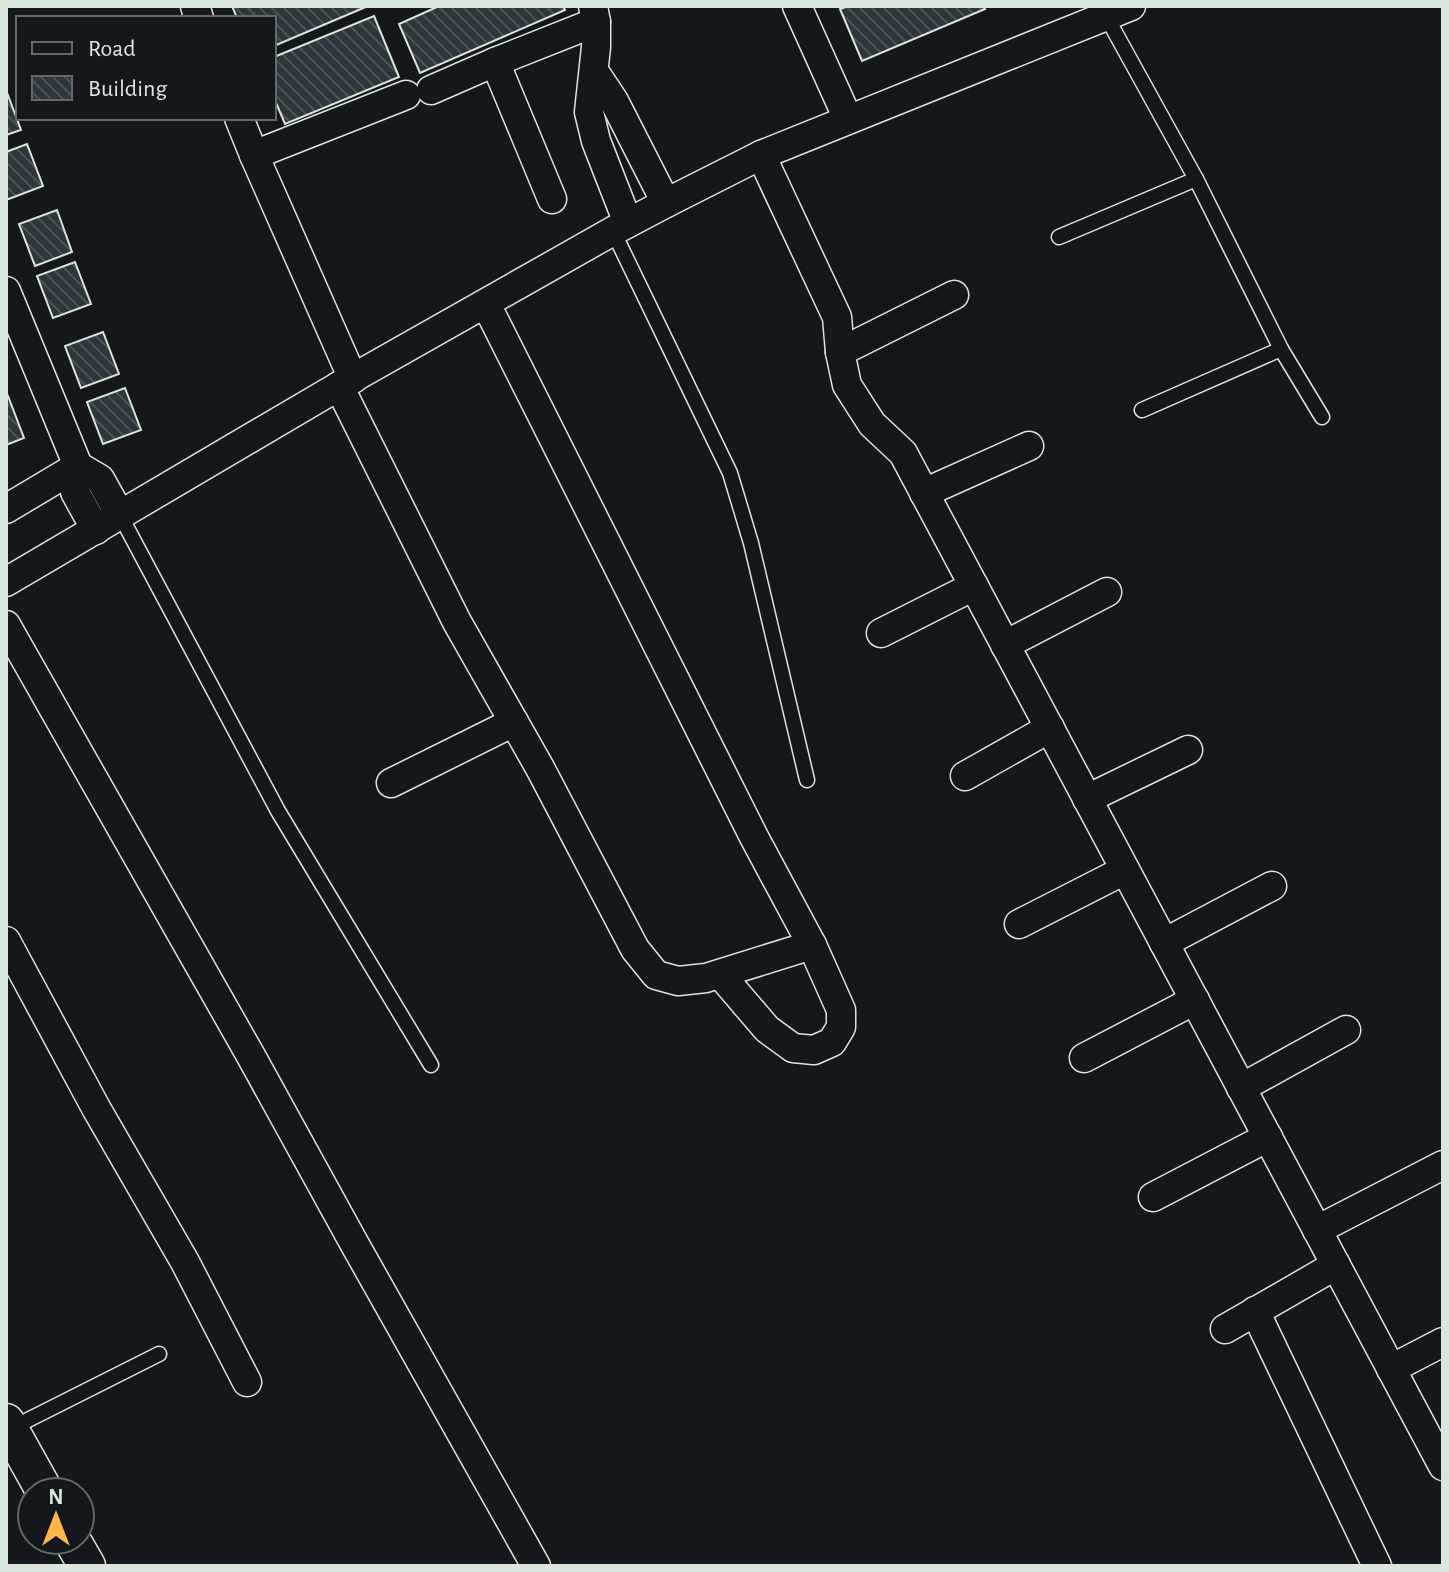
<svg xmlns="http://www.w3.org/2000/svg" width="1449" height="1572" font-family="'Alegreya Sans',sans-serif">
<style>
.building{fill:url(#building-back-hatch);stroke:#d8e6dc;stroke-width:2}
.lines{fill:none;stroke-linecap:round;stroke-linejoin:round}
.service-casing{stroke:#d8e6dc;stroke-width:17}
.minor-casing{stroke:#d8e6dc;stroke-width:31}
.tertiary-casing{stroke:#d8e6dc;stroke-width:39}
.service{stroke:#14181c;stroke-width:14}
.minor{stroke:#14181c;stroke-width:28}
.tertiary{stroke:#14181c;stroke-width:36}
</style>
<defs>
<pattern id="building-back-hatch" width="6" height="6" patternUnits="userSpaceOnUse" patternTransform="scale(2)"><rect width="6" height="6" fill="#2c363c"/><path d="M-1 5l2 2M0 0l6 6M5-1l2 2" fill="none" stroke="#4a5358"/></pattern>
</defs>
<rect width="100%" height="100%" fill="#14181c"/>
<!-- building -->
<g class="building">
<polygon points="232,6 368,6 274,46 274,18 237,18"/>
<polygon points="439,6 563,6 565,10 420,73 399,24"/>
<polygon points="849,6 983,6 985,9 862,61 840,9"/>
<polygon points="374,16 399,77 285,124 274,98 274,57"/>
<polygon points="6,90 21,130 6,135"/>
<polygon points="27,144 43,186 6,200 6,152"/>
<polygon points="57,210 72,252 35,266 19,224"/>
<polygon points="75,262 91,304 53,318 37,276"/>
<polygon points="103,332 119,374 81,388 65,346"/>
<polygon points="125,388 141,430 103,444 87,402"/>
<polygon points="8,396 24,438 6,445 6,397"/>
</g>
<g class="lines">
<defs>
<g id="service">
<polyline points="1106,16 1196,179 1281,349 1322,417"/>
<polyline points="613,231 730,473 751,543 807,780"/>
<polyline points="1059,237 1196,179"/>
<polyline points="1142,410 1281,349"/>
<polyline points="120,515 278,811 431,1065"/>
<polyline points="10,1429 159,1354"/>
</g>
<g id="minor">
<polyline points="195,6 199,18"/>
<polyline points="593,6 596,22 596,47 589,112 596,141 628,223"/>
<polyline points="797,6 848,119"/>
<polyline points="495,62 552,199"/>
<polyline points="594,71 614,101 666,203"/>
<polyline points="431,90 495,62 596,22"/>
<polyline points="239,118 254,155 353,379"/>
<polyline points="254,155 406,95"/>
<polyline points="761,155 837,317 840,352 847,385 872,424 903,453 1443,1466"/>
<polyline points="6,291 78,466 75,492 96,530"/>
<polyline points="486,304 754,837 812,945 841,1010 841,1027 832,1042 814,1050 793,1048 767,1029 720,974"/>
<polyline points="840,352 954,295"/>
<polyline points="339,386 457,622 540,768 635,949 656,975 678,981 706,978 812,945"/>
<polyline points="78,466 100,479 120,515"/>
<polyline points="924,493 1029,446"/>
<polyline points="6,509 78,466"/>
<polyline points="6,582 339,386 613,231 666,203 761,155 1131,6"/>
<polyline points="6,625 251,1056 354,1243 536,1566"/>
<polyline points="881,633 974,586"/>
<polyline points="1005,645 1107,592"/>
<polyline points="965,776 1050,728"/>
<polyline points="391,783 514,722"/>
<polyline points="1087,799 1188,750"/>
<polyline points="1019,924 1125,870"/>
<polyline points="6,941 96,1108 185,1262 247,1382"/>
<polyline points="1164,943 1272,886"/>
<polyline points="1084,1058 1195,1000"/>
<polyline points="1241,1088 1346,1030"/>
<polyline points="1153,1197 1268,1137"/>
<polyline points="1317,1230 1443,1165"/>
<polyline points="1255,1311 1377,1566"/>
<polyline points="1225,1329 1336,1265"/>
<polyline points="1391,1369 1443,1342"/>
</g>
<g id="tertiary">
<polyline points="6,1422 45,1492"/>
<polyline points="72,1540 87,1566"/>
</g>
</defs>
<!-- service casing -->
<use href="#service" class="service-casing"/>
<!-- minor casing -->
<use href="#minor" class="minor-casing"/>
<!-- tertiary casing -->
<use href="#tertiary" class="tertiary-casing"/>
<!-- service -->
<use href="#service" class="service"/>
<!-- minor -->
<use href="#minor" class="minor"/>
<!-- tertiary -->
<use href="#tertiary" class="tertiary"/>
</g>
<!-- border -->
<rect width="1449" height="1572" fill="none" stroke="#d8e6dc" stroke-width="16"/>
<!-- legend -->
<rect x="16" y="16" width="260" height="104" fill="#14181c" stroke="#626a69" stroke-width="2"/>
<rect x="32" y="42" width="40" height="12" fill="#14181c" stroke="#626a69" stroke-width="2"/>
<text x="88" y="56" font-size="24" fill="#d8e6dc">Road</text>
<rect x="32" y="76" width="40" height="24" fill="url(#building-back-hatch)" stroke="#626a69" stroke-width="2"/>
<text x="88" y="96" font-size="24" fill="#d8e6dc">Building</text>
<!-- north arrow -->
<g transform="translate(56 1516)"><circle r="38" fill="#14181c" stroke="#626a69" stroke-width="2"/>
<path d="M0-6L14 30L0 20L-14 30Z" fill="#ffb74d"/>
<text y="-12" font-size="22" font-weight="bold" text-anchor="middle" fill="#d8e6dc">N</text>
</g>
</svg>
